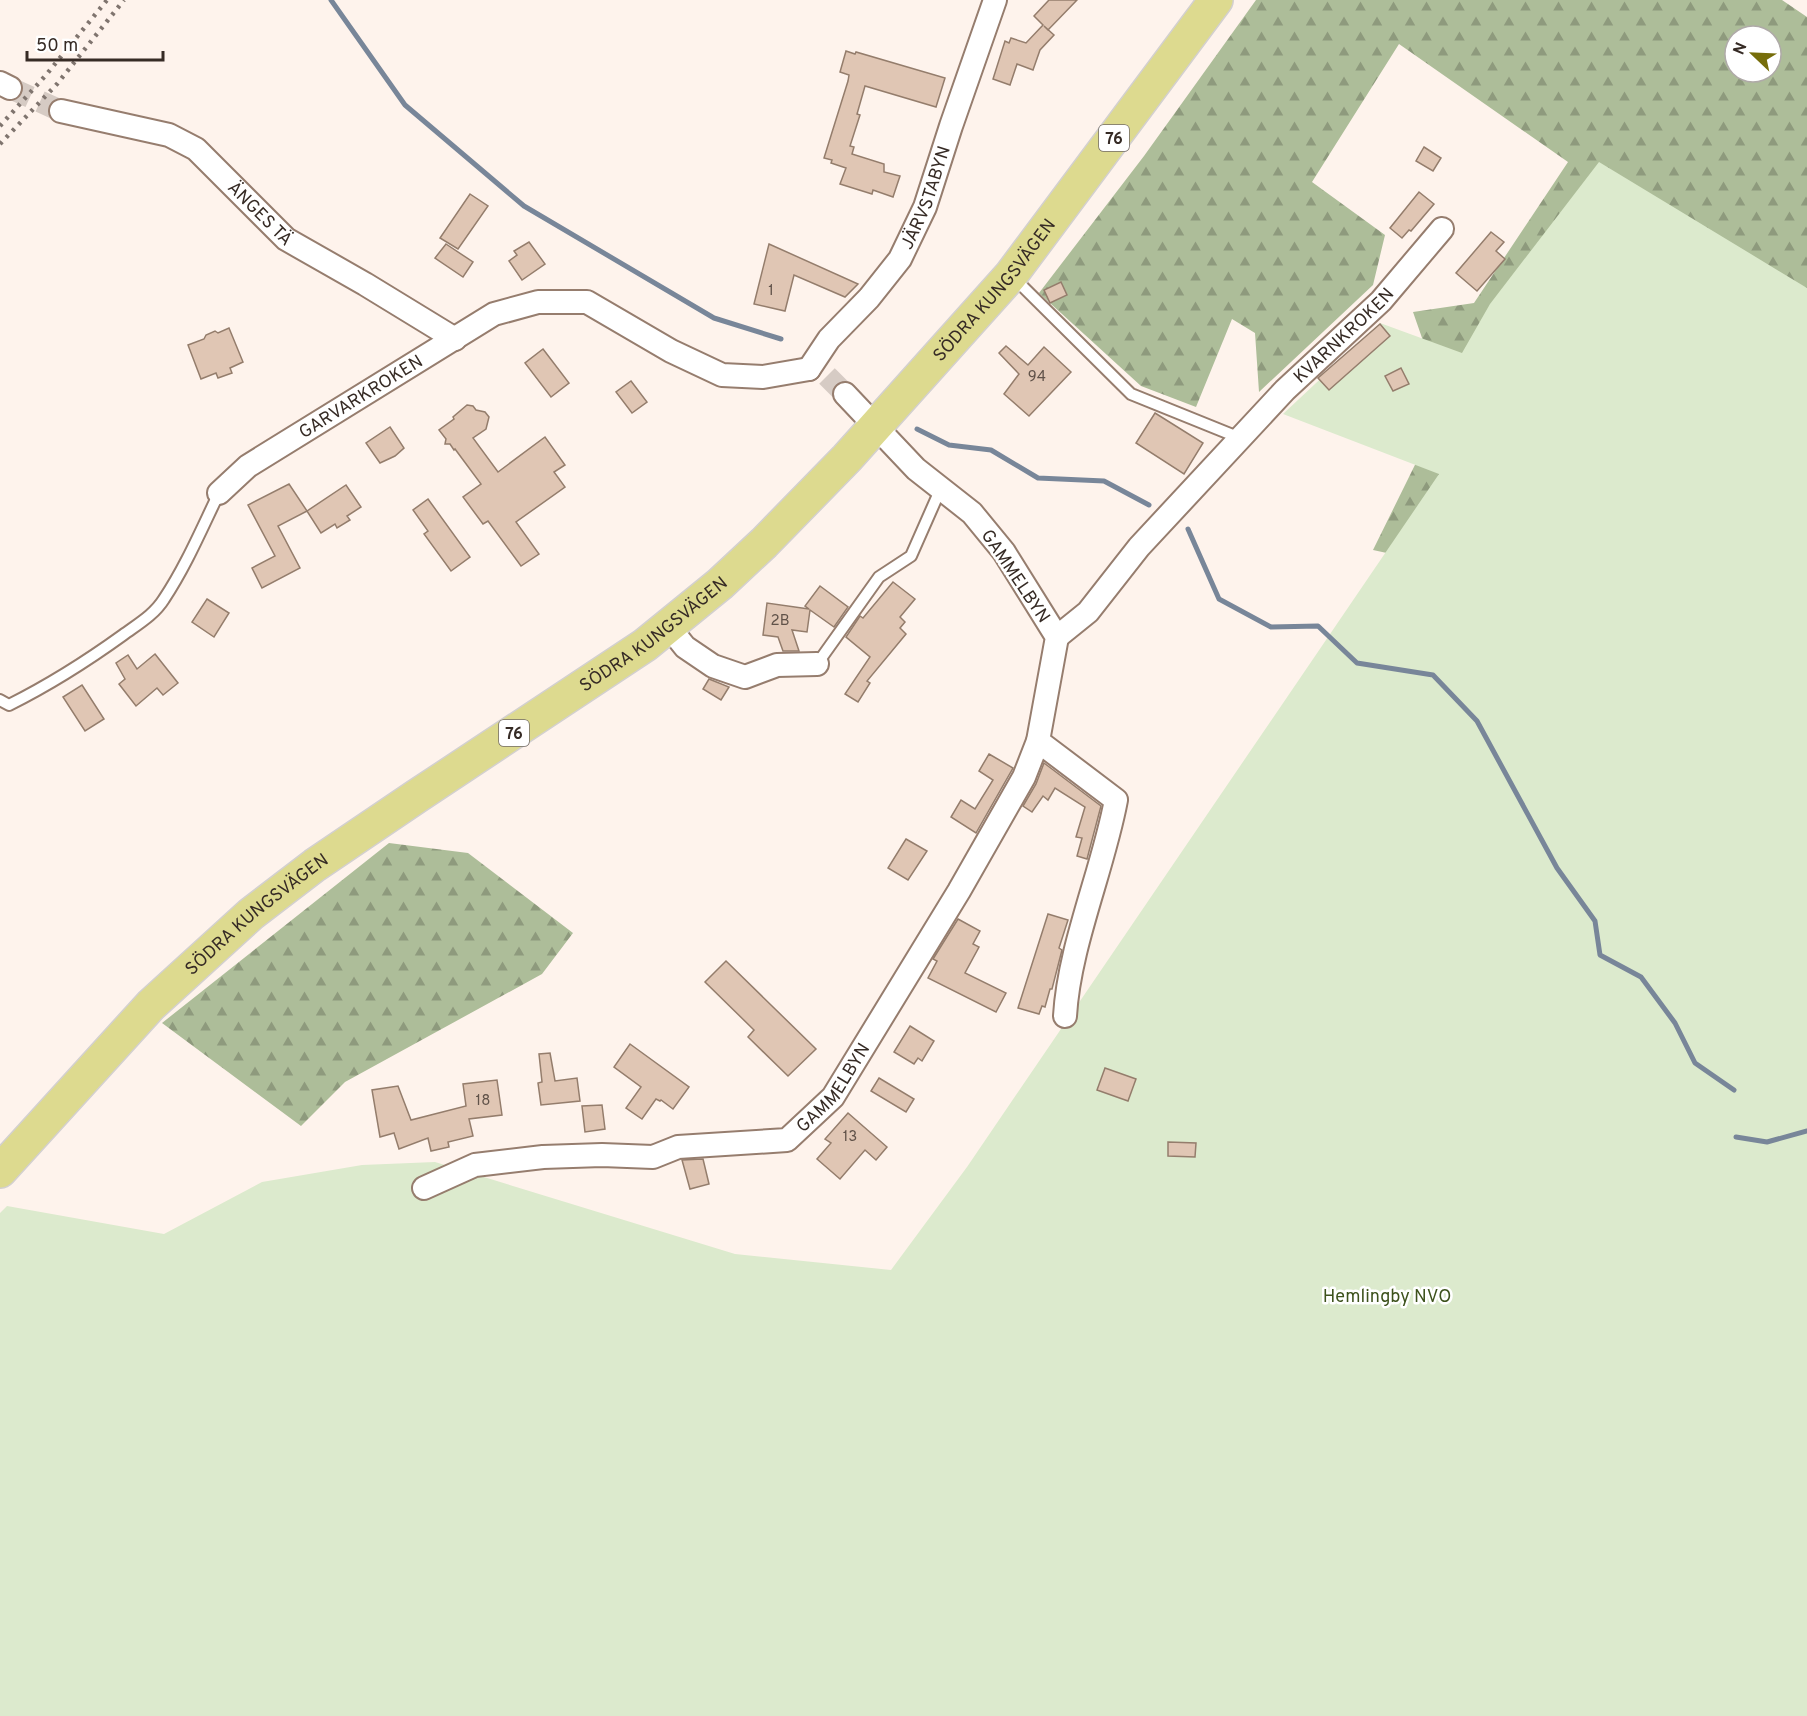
<svg xmlns="http://www.w3.org/2000/svg" width="1807" height="1716" font-family="Overpass,sans-serif">
<style>
.forest{fill:url(#forest-firs);fill-rule:evenodd}
.park{fill:#dceacd}
.lines{fill:none;stroke-linecap:round;stroke-linejoin:round}
.stream{stroke:#788699;stroke-width:5}
.building{fill:#e0c6b4;stroke:#947d6c;stroke-width:1.5}
.minor-tunnel{stroke:#d6cbc4;stroke-width:22;stroke-dasharray:22 11;stroke-linecap:butt}
.service-casing{stroke:#967d6e;stroke-width:14}
.minor-casing{stroke:#967d6e;stroke-width:26}
.primary-casing{stroke:#d3d0cf;stroke-width:36}
.service{stroke:#fff;stroke-width:10}
.minor{stroke:#fff;stroke-width:22}
.primary{stroke:#ddda8f;stroke-width:33}
.rail{stroke:#7f746e;stroke-width:4.5;stroke-dasharray:3 6;stroke-linecap:butt}
.labels{text-anchor:middle;stroke-width:5;stroke-linejoin:round;paint-order:stroke}
.number-label{font-size:15px;fill:#605249}
.shield{fill:#fff;stroke:#726b66;stroke-width:1.5}
.shield-label{font-size:16px;font-weight:bold;fill:#362b25}
.street-label{font-size:18px;fill:#362b25;stroke:#fff}
.park-label{font-size:18px;fill:#3d521c;stroke:#fff}
</style>
<defs>
<pattern id="forest-firs" width="22" height="20" patternUnits="userSpaceOnUse" patternTransform="scale(1.5)"><rect width="22" height="20" fill="#adbd99"/><path d="M5 1l3.5 6h-7zM16 11l3.5 6h-7z" fill="#8e9a7d"/></pattern>
</defs>
<rect width="100%" height="100%" fill="#fef3ec"/>
<!-- forest -->
<g class="forest">
<path d="M1256,0h526l25,17v701l-287,-136 -147,-32 72,-146 -32,-92 61,-9 94,-141 -169,-118 -87,138 73,53 -12,50 -114,107 -4,-59 -23,-14 -36,88 -55,-21 -102,-93 105,-137zM1735,36h36v36h-36z"/>
<polygon points="389,843 468,853 573,933 542,974 345,1082 301,1126 162,1023"/>
</g>
<!-- park -->
<polygon class="park" points="1599,162 1807,288 1807,1716 0,1716 0,1213 7,1206 164,1234 262,1182 362,1165 435,1162 735,1254 891,1270 967,1167 1439,474 1283,414 1380,323 1462,353 1490,304"/>
<g class="lines">
<!-- stream -->
<g class="stream">
<polyline points="331,0 405,105 524,206 714,318 781,339"/>
<polyline points="917,429 949,445 991,450 1038,478 1104,481 1149,505"/>
<polyline points="1188,529 1219,599 1271,627 1318,626 1357,663 1433,675 1477,721 1557,868 1595,921 1600,955 1641,977 1675,1023 1695,1063 1734,1090"/>
<polyline points="1736,1137 1767,1142 1807,1131"/>
</g>
</g>
<!-- building -->
<g class="building">
<polygon points="1049,0 1077,0 1048,30 1044,26 1054,35 1040,50 1033,70 1017,64 1010,85 993,79 1005,41 1009,43 1011,38 1026,43 1043,25 1034,16"/>
<polygon points="846,51 855,54 856,52 945,78 936,107 865,86 857,114 860,115 850,146 854,147 852,154 884,164 884,172 900,176 893,197 873,190 872,194 840,184 846,168 831,163 832,160 824,158 848,81 849,75 840,72"/>
<polygon points="1424,147 1441,158 1433,171 1416,161"/>
<polygon points="1419,192 1434,204 1411,231 1409,230 1402,238 1390,228"/>
<polygon points="470,194 488,206 458,249 440,238"/>
<polygon points="1491,232 1504,242 1496,251 1505,259 1477,291 1456,273"/>
<polygon points="529,242 545,264 522,280 509,261 517,255 514,251"/>
<polygon points="446,244 473,262 463,277 435,258"/>
<polygon points="769,244 858,284 845,297 794,275 785,311 754,304"/>
<polygon points="1061,282 1067,295 1050,303 1044,290"/>
<polygon points="1380,324 1390,336 1329,390 1318,378"/>
<polygon points="229,328 243,362 230,368 232,373 218,378 216,373 201,379 188,345 204,339 206,335 215,331 218,333"/>
<polygon points="1006,346 1028,365 1044,347 1071,372 1029,416 1004,394 1019,374 999,353"/>
<polygon points="543,349 569,383 551,397 525,363"/>
<polygon points="1401,368 1409,384 1393,391 1385,376"/>
<polygon points="631,381 647,402 632,413 616,392"/>
<polygon points="467,405 473,406 476,410 485,412 489,417 486,429 473,438 498,472 545,437 565,465 554,472 565,487 516,522 539,554 521,566 488,521 483,524 463,497 481,484 455,449 454,450 450,444 445,444 446,439 439,430 454,419 453,417"/>
<polygon points="1155,413 1203,443 1184,474 1136,443"/>
<polygon points="390,427 404,448 395,456 380,463 366,443"/>
<polygon points="289,484 307,511 346,485 361,507 347,516 350,520 337,528 335,524 321,533 307,511 278,526 300,568 262,588 252,568 275,556 248,505"/>
<polygon points="428,499 470,557 451,571 424,534 428,531 413,510"/>
<polygon points="893,582 915,599 900,617 905,622 900,628 906,634 867,681 870,683 858,702 845,694 870,657 846,637 860,616 863,618"/>
<polygon points="820,586 848,607 834,627 810,610 807,632 792,630 799,651 783,651 778,637 763,635 767,603 809,609 805,606"/>
<polygon points="207,599 229,613 214,637 192,622"/>
<polygon points="155,654 178,683 163,695 157,688 136,706 119,684 125,679 116,663 128,655 137,669"/>
<polygon points="709,679 729,687 721,700 703,689"/>
<polygon points="82,685 104,719 85,731 63,697"/>
<polygon points="989,754 1013,768 976,833 951,817 961,800 975,809 993,780 979,771"/>
<polygon points="1044,763 1101,806 1087,859 1077,856 1082,838 1076,837 1085,807 1055,788 1048,800 1043,796 1032,812 1023,806 1036,784"/>
<polygon points="906,839 927,851 908,880 888,868"/>
<polygon points="1048,914 1068,920 1059,948 1062,950 1052,989 1050,989 1045,1007 1042,1006 1039,1014 1018,1008"/>
<polygon points="958,919 980,931 973,944 979,947 965,973 1006,993 996,1012 928,978 937,961 933,959"/>
<polygon points="726,961 816,1049 788,1076 748,1037 754,1030 705,982"/>
<polygon points="910,1026 934,1041 922,1061 918,1058 914,1064 894,1052"/>
<polygon points="630,1044 689,1087 673,1109 661,1100 660,1101 656,1099 642,1119 626,1108 641,1087 614,1067"/>
<polygon points="550,1053 555,1081 577,1078 580,1101 541,1105 538,1083 542,1082 539,1054"/>
<polygon points="1105,1068 1136,1079 1128,1101 1097,1090"/>
<polygon points="879,1078 914,1099 906,1112 871,1091"/>
<polygon points="497,1080 502,1115 469,1119 473,1136 448,1142 449,1147 431,1151 428,1138 399,1149 394,1133 380,1137 372,1090 398,1086 411,1120 466,1106 463,1084"/>
<polygon points="602,1105 605,1129 585,1132 582,1106"/>
<polygon points="848,1113 887,1147 876,1160 865,1150 840,1179 817,1159 831,1143 825,1139"/>
<polygon points="1168,1142 1196,1143 1195,1157 1168,1156"/>
<polygon points="703,1159 709,1184 690,1189 682,1160"/>
</g>
<g class="lines">
<!-- minor-tunnel -->
<g class="minor-tunnel">
<polyline points="10,88 61,111"/>
<polyline points="827,376 845,394"/>
</g>
<defs>
<g id="service">
<polyline points="1014,278 1131,394 1240,438"/>
<polyline points="817,664 879,577 911,556 941,488"/>
<path d="M0,700l9,5c40,-20 78,-44 114,-70 15,-11 31,-20 41,-36 22,-33 38,-71 55,-106"/>
</g>
<g id="minor">
<polyline points="0,83 10,88"/>
<path id="s1" d="M61,111l108,24 27,14 90,90 79,45 90,55"/>
<path id="s2" d="M809,369l20,-30 40,-41 31,-39 25,-52 26,-81 44,-126"/>
<path id="s3" d="M219,493l29,-27 246,-152 44,-12h49l84,49 51,24 41,2 46,-8"/>
<polyline points="669,627 685,647 713,666 745,677 777,665 817,664"/>
<path id="s4" d="M1057,637l31,-25 51,-65 146,-157 96,-89 61,-72"/>
<path d="M1038,741l78,59c-13,70 -47,146 -51,216"/>
<path id="s5" d="M424,1188l51,-23 68,-8 59,-2 51,2 25,-10 109,-7 46,-43 126,-206 65,-114 14,-36 19,-104 -53,-85 -32,-39 -56,-44 -71,-75"/>
</g>
<g id="primary">
<path id="s6" d="M0,1171l151,-166 100,-91 64,-49 102,-69 228,-151 75,-61 44,-41 83,-85 164,-183 205,-275"/>
</g>
</defs>
<!-- service casing -->
<use href="#service" class="service-casing"/>
<!-- minor casing -->
<use href="#minor" class="minor-casing"/>
<!-- primary casing -->
<use href="#primary" class="primary-casing"/>
<!-- service -->
<use href="#service" class="service"/>
<!-- minor -->
<use href="#minor" class="minor"/>
<!-- primary -->
<use href="#primary" class="primary"/>
<!-- rail -->
<g class="rail">
<polyline points="0,126 46,75 107,0"/>
<polyline points="0,144 57,84 124,0"/>
</g>
</g>
<g class="labels">
<!-- number labels -->
<g class="number-label">
<text x="771" y="295">1</text>
<text x="1037" y="381">94</text>
<text x="780" y="625">2B</text>
<text x="483" y="1105">18</text>
<text x="850" y="1141">13</text>
</g>
<!-- shield labels -->
<g class="shield">
<rect x="1099" y="125" width="30" height="26" rx="4.5"/>
<rect x="499" y="720" width="30" height="26" rx="4.5"/>
</g>
<g class="shield-label">
<text x="1114" y="144">76</text>
<text x="514" y="739">76</text>
</g>
<!-- street labels -->
<g class="street-label">
<text dy="6" stroke="none"><textPath href="#s2" startOffset="210">JÄRVSTABYN</textPath></text>
<text dy="6" stroke="none"><textPath href="#s1" startOffset="232">ÄNGES TÄ</textPath></text>
<text dy="6" stroke="none"><textPath href="#s6" startOffset="1336">SÖDRA KUNGSVÄGEN</textPath></text>
<text dy="6" stroke="none"><textPath href="#s4" startOffset="417">KVARNKROKEN</textPath></text>
<text dy="6" stroke="none"><textPath href="#s3" startOffset="172">GARVARKROKEN</textPath></text>
<text transform="translate(1016 576) rotate(56)" y="6">GAMMELBYN</text>
<text dy="6" stroke="none"><textPath href="#s6" startOffset="850">SÖDRA KUNGSVÄGEN</textPath></text>
<text dy="6" stroke="none"><textPath href="#s6" startOffset="364">SÖDRA KUNGSVÄGEN</textPath></text>
<text dy="6" stroke="none"><textPath href="#s5" startOffset="441">GAMMELBYN</textPath></text>
</g>
<!-- park labels -->
<g class="park-label">
<text x="1387" y="1302">Hemlingby NVO</text>
</g>
</g>
<!-- north arrow -->
<g transform="translate(1753 54) rotate(293)"><circle r="28" fill="#ffffff" stroke="#afaaa8" stroke-width="1.5"/>
<path d="M0-4.5L10 22L0 15L-10 22Z" fill="#766d0a"/>
<text y="-9" font-size="16" font-weight="bold" text-anchor="middle" fill="#362b25">N</text>
</g>
<!-- scale -->
<path d="M27 51v9h136v-9" fill="none" stroke="#362b25" stroke-width="3"/>
<text x="36" y="51" font-size="18" fill="#362b25" stroke="#ffffff" stroke-width="4.5" paint-order="stroke">50 m</text>
</svg>
